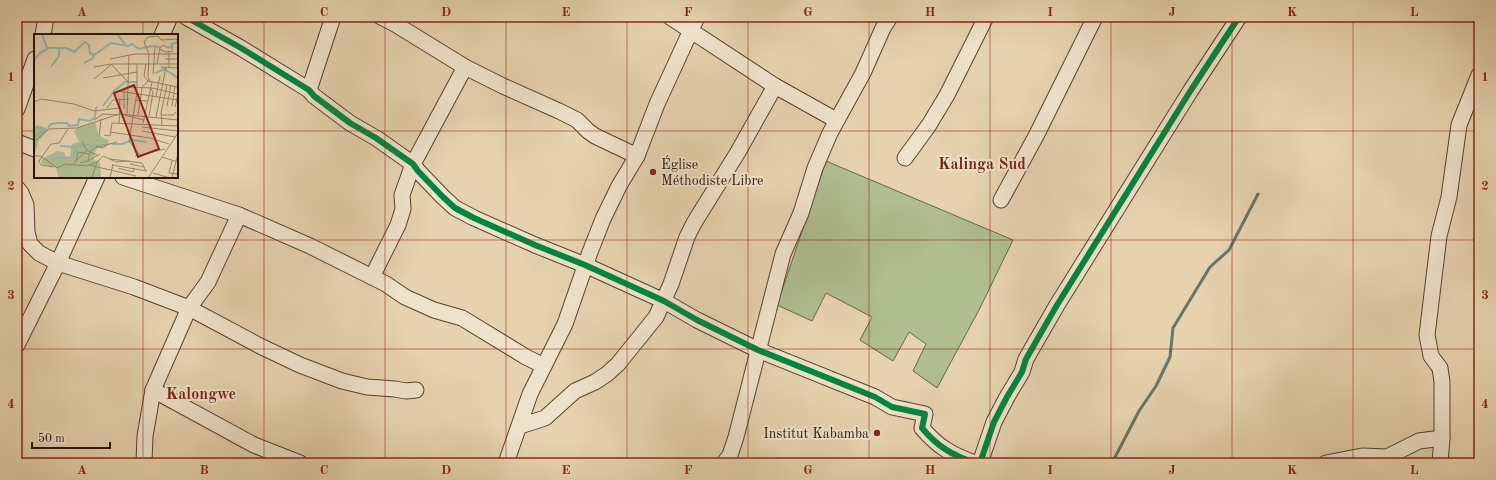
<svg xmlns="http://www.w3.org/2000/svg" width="1496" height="480" font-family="'Old Standard TT',serif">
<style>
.green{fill:#afbd8f;stroke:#6a6848}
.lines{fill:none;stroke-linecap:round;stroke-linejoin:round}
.stream{stroke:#697569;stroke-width:3}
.minor-casing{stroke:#56432c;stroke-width:17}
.minor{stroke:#efe2ca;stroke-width:15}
.cycleway-casing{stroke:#efe2ca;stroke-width:8}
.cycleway{stroke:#00873e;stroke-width:6}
.grid{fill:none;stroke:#8f2418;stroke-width:1;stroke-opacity:0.55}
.poi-dot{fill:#8f2418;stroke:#efe2ca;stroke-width:1.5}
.labels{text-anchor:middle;stroke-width:4;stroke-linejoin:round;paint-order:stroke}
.poi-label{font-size:14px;fill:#261301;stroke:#efe2ca;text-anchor:start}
.quarter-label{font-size:16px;font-weight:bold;fill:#7a1f14;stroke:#efe2ca}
.inset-river{fill:none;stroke:#96b7ae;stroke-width:2}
.inset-road{fill:none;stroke:#998669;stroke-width:1}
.view{fill:#8f2418;fill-opacity:0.15;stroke:#8f2418;stroke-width:2}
.inset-edge{fill:none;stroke:#261301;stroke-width:2}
.neatline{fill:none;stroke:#8f2418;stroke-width:1.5}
.grid-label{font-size:13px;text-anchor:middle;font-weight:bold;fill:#8f2418}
</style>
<rect width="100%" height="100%" fill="#e6d2ae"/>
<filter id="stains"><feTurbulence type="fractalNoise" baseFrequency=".005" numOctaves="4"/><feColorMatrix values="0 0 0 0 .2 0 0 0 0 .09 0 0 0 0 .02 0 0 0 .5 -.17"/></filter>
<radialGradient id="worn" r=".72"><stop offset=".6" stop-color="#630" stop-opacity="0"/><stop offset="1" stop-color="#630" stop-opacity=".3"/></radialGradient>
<!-- green -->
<polygon class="green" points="826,161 1013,240 980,308 937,388 913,371 926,344 909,332 893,361 860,340 872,317 826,293 812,321 777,305"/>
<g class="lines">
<!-- stream -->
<polyline class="stream" points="1112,463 1139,411 1156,386 1170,357 1173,328 1210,267 1229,250 1258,194"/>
<defs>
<g id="minor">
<path d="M186,17l55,31 68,42 5,6 36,27 26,15 37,26 5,7 25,26 12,11 19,10 61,27 50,20 79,36 33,19 61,30 117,47 17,10 33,7 -3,14c16,19 30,27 53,35"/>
<polyline points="381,17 395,24 465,67 503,86 559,111 577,120 588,131 595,136 637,156"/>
<polyline points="670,17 775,86 836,120"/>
<polyline points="43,35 46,17"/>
<polyline points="162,35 170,17"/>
<polyline points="309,90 333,17"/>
<polyline points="17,109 35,59"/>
<polyline points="17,142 35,149"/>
<polyline points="905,158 929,125 947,95 986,17"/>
<polyline points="123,177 239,215 310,246 386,284 405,297 434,310 462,318 526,357 544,366"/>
<polyline points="17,188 21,193 26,205 27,232 30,244 39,253 58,263 134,287 189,308 260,346 300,365 342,381 367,387 395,389 406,391 416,390"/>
<polyline points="1001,200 1036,136 1095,17"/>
<polyline points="372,277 398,225 403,209 402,195 413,164 465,67"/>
<polyline points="17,345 58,263 97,177"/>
<polyline points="153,390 254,445 300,463"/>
<polyline points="520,426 545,418 575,391 595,382 607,374 618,364 656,317 671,284 687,237 694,223 738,152 775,86"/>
<polyline points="144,463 145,436 153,390 189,308 208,282 239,215"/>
<polyline points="506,463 530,394 565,324 590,252 603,219 619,186 637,156 657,104 697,17"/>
<polyline points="724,463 730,455 736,437 783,254 801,213 815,168 830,133 863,73 883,28 890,17"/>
<polyline points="980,463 994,422 1007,397 1022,372 1026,359 1057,305 1191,90 1239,17"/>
<polyline points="1326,463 1362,456 1387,457 1419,441 1442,438"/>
<polyline points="1440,463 1442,438 1442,382 1440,368 1431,356 1427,335 1439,236 1449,197 1459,125 1479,75"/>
</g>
</defs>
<!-- minor casing -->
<use href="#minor" class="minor-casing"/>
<!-- minor -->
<use href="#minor" class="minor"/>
<defs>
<g id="cycleway">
<path d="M186,17l55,31 68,42 5,6 36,27 26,15 37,26 5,7 25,26 12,11 19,10 61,27 50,20 79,36 33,19 61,30 117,47 17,10 33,7 -3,14c16,19 30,27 53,35"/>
<polyline points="980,463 994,422 1007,397 1022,372 1026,359 1057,305 1191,90 1239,17"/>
</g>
</defs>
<!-- cycleway casing -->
<use href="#cycleway" class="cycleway-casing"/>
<!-- cycleway -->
<use href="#cycleway" class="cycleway"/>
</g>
<!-- grid -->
<path class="grid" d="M143,17v18M264,17v446M385,17v446M506,17v446M627,17v446M748,17v446M869,17v446M990,17v446M1111,17v446M1232,17v446M1353,17v446M17,131h18M177,131h1302M143,177v286M17,240h1462M17,349h1462"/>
<!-- markers -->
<g class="poi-dot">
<circle cx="653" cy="172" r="4"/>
<circle cx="877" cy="433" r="4"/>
</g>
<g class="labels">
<!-- poi labels -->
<g class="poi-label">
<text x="661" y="169">Église<tspan x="661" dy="16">Méthodiste Libre</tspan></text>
<text x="869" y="438" text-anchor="end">Institut Kabamba</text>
</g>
<!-- quarter labels -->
<g class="quarter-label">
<text x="982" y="169">Kalinga Sud</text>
<text x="201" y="399">Kalongwe</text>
</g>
</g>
<!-- overview -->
<g transform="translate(34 34)">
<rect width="144" height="144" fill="#e6d2ae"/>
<path d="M61,88l4,14 10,4 -1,3 -10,1 -3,8 -1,8 6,1 1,17h-42l-3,-10 -14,-4v-5l15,-8 7,1 2,6 4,-1 2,-13 7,-2 -5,-11 7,-5zM3,91l12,5 -10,10 -4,13 -1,-25z" fill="#afbd8f"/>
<path class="inset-river" d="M8,0l5,14M83,0l8,10M135,12l3,2v-4l6,-2M0,26l7,-8 8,-4h17l8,4 11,-10 4,3 1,8 4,2 17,-12 17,3 4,-2 7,5 13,-3 8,1M50,29l9,-5 1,-3M17,33l8,-11v-7M121,39l10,-4 13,9M69,72l11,-15 11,-9h12M0,93l12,2M14,94l3,-4 8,-1h8l2,3 9,-1 1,-6 11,2 5,-4 1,-9 2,-1M0,102l11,-5M51,110l6,2 18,-2M78,110h10l10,-4 15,2M26,112l16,1M15,125l24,-2 5,-11h4"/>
<path class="inset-road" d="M124,2l3,4 17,-1M125,15l7,3 7,-1M135,17v17M76,25l25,-5h43M131,25h13M103,30v29l-8,48 10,13M112,30l-2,12 4,5 30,6M123,30l3,-16 3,-3 6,3M60,33l17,-3 18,19M127,33l17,1M119,40l2,-27M69,44l34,-6M60,45l18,-15h66M116,48l-2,-5 1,-23 -5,-12 4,-5 10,-1M84,57l60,9M122,62l4,-20M101,66l12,1M0,68l7,-3 33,5 20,7 26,-3M133,72l4,-21M138,72l3,-20M141,73l3,-13M73,74l6,-8 16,-1M90,75v-18l4,-4 24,1 26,6M93,80l2,-58M91,81l18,5M104,81l4,-28 6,-6M127,81h12l3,-3M115,82l4,-23 -2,-5M122,83l10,-50M60,86l9,-6 15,1M109,89l9,-41M85,90l1,-26M128,91l-1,-12 6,-28M108,93l36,4M108,97l33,6M76,98l40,6 19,6M70,101l6,1 2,-13 66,3M65,103l2,-18M0,108l14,-13 29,-1 42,-14 59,6M62,112l7,2 4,-3M60,114l-4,4 7,3M61,114l22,-6M0,122h7l16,12 8,-4 22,2 10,-4 6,-6 13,6 13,-1M101,122l30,-7M128,123l16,5M76,125l32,4 4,8M42,127l2,-9 11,2M54,127l12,-7M138,127l-3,12 9,1M40,129l13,-13 -5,-8M46,129l8,-2 2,-9 -3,-2M96,130l14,3M55,131l47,11M78,131l35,6M19,133l-12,-2 -2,-4 12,-17 8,-1 9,-14M84,134l15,4 1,-4M119,139l17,5M58,144l5,-16M76,144l3,-14M114,144l30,-45M138,144l6,-25"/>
<path class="view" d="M100,51l25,64 -21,8 -24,-64z"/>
<rect width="144" height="144" class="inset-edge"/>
</g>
<!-- margin -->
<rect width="1496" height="480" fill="none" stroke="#e6d2ae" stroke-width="44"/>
<!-- scale -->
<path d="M32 442v6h78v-6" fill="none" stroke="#261301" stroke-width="2"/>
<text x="38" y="442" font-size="12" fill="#261301" stroke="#efe2ca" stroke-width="3" paint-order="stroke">50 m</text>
<rect x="22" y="22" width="1452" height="436" class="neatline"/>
<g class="grid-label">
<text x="82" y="16">A</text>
<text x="204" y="16">B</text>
<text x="324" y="16">C</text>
<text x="446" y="16">D</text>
<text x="566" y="16">E</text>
<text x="688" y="16">F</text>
<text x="808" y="16">G</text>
<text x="930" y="16">H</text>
<text x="1050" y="16">I</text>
<text x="1172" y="16">J</text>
<text x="1292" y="16">K</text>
<text x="1414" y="16">L</text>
<text x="11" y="81">1</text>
<text x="1485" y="81">1</text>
<text x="11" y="190">2</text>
<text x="1485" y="190">2</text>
<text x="11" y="299">3</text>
<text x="1485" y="299">3</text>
<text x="11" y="408">4</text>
<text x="1485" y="408">4</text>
<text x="82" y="474">A</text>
<text x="204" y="474">B</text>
<text x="324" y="474">C</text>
<text x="446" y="474">D</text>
<text x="566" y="474">E</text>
<text x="688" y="474">F</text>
<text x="808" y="474">G</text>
<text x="930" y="474">H</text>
<text x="1050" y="474">I</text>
<text x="1172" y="474">J</text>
<text x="1292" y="474">K</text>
<text x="1414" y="474">L</text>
</g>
<rect width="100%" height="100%" filter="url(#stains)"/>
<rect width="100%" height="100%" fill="url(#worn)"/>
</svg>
